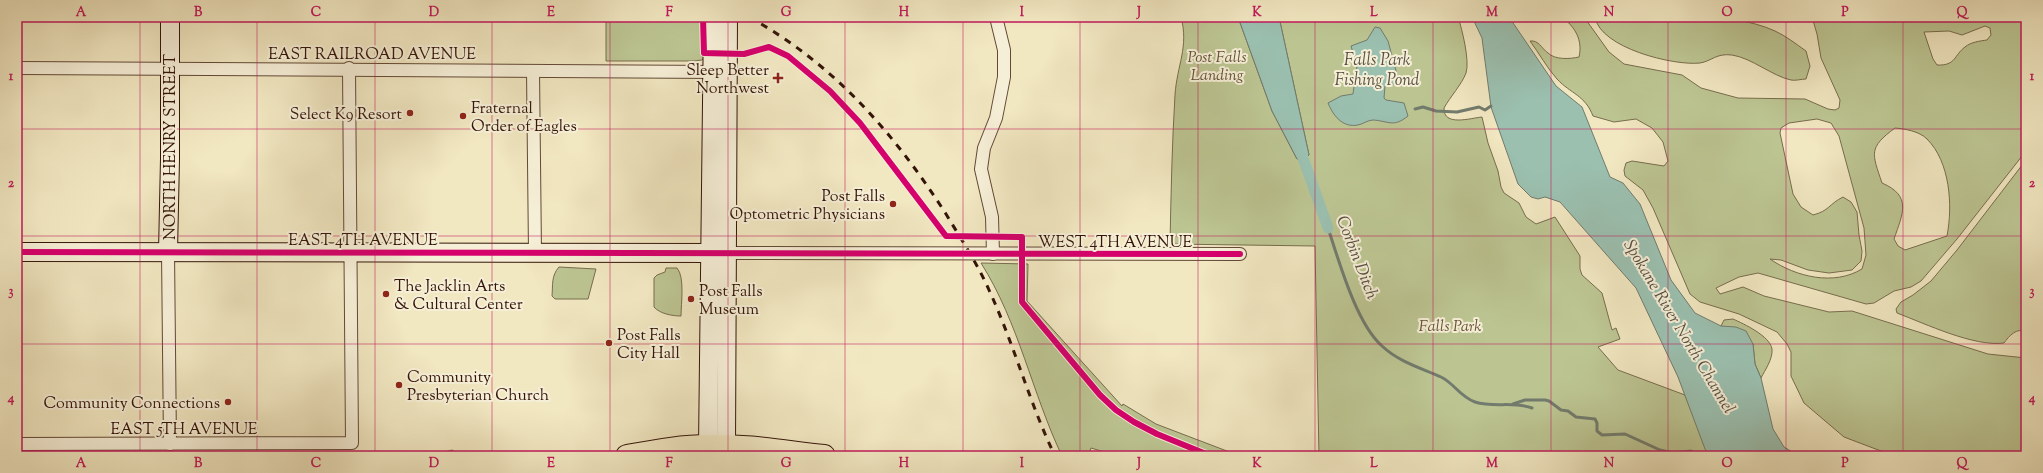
<svg xmlns="http://www.w3.org/2000/svg" width="2043" height="473" font-family="'Sorts Mill Goudy',serif">
<style>
.green{fill:#bcc592;stroke:#786c4d;fill-rule:evenodd}
.water{fill:#9bc0b0;stroke:#727b6d}
.lines{fill:none;stroke-linecap:round;stroke-linejoin:round}
.stream{stroke:#727b6d;stroke-width:3}
.canal{stroke:#9bc0b0;stroke-width:11}
.street-casing{stroke:#634936;stroke-width:14}
.secondary-casing{stroke:#341408;stroke-width:20}
.highway-casing{stroke:#341408;stroke-width:24}
.street{stroke:#f6efd7;stroke-width:12}
.secondary{stroke:#f6efd7;stroke-width:18}
.highway{stroke:#f1e7c1;stroke-width:22}
.rail{stroke:#341408;stroke-width:3;stroke-dasharray:7 7;stroke-linecap:butt}
.cycleway-casing{stroke:#f6efd7;stroke-width:8}
.cycleway{stroke:#d6006c;stroke-width:6}
.grid{fill:none;stroke:#c2185b;stroke-width:1;stroke-opacity:0.55}
.poi-dot{fill:#8f2418;stroke:#f6efd7;stroke-width:1.5}
.labels{text-anchor:middle;stroke-width:4;stroke-linejoin:round;paint-order:stroke}
.street-label{font-size:16px;fill:#341408;stroke:#f6efd7}
.park-label{font-size:16px;font-style:italic;fill:#645238;stroke:#f6efd7}
.poi-label{font-size:16px;fill:#341408;stroke:#f6efd7;text-anchor:start}
.water-label{font-size:17px;font-style:italic;fill:#585043;stroke:#f6efd7}
.neatline{fill:none;stroke:#c2185b;stroke-width:1.5}
.grid-label{font-size:13px;text-anchor:middle;font-weight:bold;fill:#c2185b}
</style>
<rect width="100%" height="100%" fill="#f1e7c1"/>
<filter id="stains"><feTurbulence type="fractalNoise" baseFrequency=".005" numOctaves="4"/><feColorMatrix values="0 0 0 0 .2 0 0 0 0 .09 0 0 0 0 .02 0 0 0 .5 -.17"/></filter>
<radialGradient id="worn" r=".72"><stop offset=".6" stop-color="#630" stop-opacity="0"/><stop offset="1" stop-color="#630" stop-opacity=".3"/></radialGradient>
<!-- green -->
<g class="green">
<polygon points="606,17 709,17 706,56 702,60 694,61 606,61"/>
<path d="M1181,17h57l34,94 25,48 12,-4 -30,-138h179c4,12 12,44 8,56 -4,11 -16,24 -22,35 -1,19 27,10 38,9l6,26 10,28 3,16 3,6 15,10 7,14 10,7 19,-7 25,39v13l2,6 20,18 10,37 4,-2 4,11 -22,8 20,23 67,25 25,61h-391l-4,-210 -145,-2c1,-50 2,-100 5,-149 2,-30 14,-48 6,-78z"/>
<path d="M1562,17h22l25,35 15,12 58,11 19,13 37,10 67,1 23,10 7,1 4,-2 1,-8 -19,-42 -4,-24 -5,-17h214v134l-69,88 -36,42 -10,6 -17,4 -20,12 -8,1 -108,-31 -19,4 -23,11 4,6 23,-7 21,9 65,16 23,-1 136,43 38,4v98h-132l-50,-19 -40,-34 -13,-27v-24l-4,-8 -10,-12 -38,-18 -39,-12 -10,-8 -37,-86 -10,-18 -18,-14 -1,-6 2,-7 6,-2 32,5 4,-5 -5,-19 -11,-14 -16,-9 -22,3 -21,-6c-8,-21 -22,-22 -36,-37 -10,-11 -18,-26 -27,-38 9,-1 11,7 18,12 7,7 22,6 31,4 4,-17 -4,-30 -17,-40zM1985,26l5,2 1,7 -4,5c-7,1 -16,2 -22,7 -11,8 -9,19 -28,18l-4,-6 -9,-27 25,-1 13,4zM1817,119l14,4 8,13 25,92 2,27 -4,14c-28,17 -66,8 -92,-10l11,1 27,10 21,3 23,-3 9,-9 1,-10 -3,-16 -2,-23 -6,-10 -8,-5c-14,7 -14,14 -30,18l-12,-8 -8,-13 -13,-61 1,-5 8,-5zM1895,128c10,1 24,3 32,11 23,23 26,66 20,97l-42,14 -7,-4 -4,-7c9,-26 18,-43 -12,-56 -10,-30 -14,-35 13,-55z"/>
<path d="M1595,17c53,0 132,-8 180,14 11,5 21,13 31,20l4,15 -4,13c-4,0 -11,2 -15,1 -19,-4 -39,-22 -59,-25 -16,-2 -20,6 -32,8 -26,3 -100,-15 -105,-46z"/>
<path d="M2026,160v172c-9,-5 -17,4 -22,11 -30,4 -78,-19 -107,-30l-1,-4 5,-7 12,-7 18,-14 26,-31z"/>
<path d="M981,263l47,1 -1,37 95,105 1,-2 33,20 84,32h-122l-27,-8 -3,8h-26c-30,-63 -43,-133 -81,-193z"/>
<path d="M559,267l37,2 -8,30h-33l-3,-3c1,-11 -1,-20 7,-29z"/>
<path d="M666,268h11c8,9 4,36 4,48 -8,0 -21,-2 -27,-9v-29l3,-3 8,-3z"/>
<path d="M1733,319c11,5 37,17 39,30 1,10 -7,21 -11,29l-6,-14 -2,-20 -32,-18 3,-6z"/>
<polygon points="452,450 454,451 454,456 429,456"/>
<polygon points="17,455 405,456 17,456"/>
</g>
<!-- water -->
<g class="water">
<polygon points="1238,17 1279,17 1309,155 1297,159 1272,111"/>
<polygon points="1472,17 1509,17 1556,86 1582,107 1610,177 1623,183 1640,204 1671,280 1695,313 1721,326 1736,327 1746,331 1753,344 1755,364 1761,378 1773,429 1784,447 1799,456 1710,456 1705,449 1678,377 1636,288 1560,202 1545,197 1538,199 1531,197 1518,184 1491,107 1482,38"/>
<path d="M1375,27l5,1 8,13 10,37 -1,5 -12,3 -1,12 2,2 18,3 4,13c-15,12 -19,5 -35,4 -5,0 -10,4 -15,5 -16,3 -25,-10 -30,-22l13,-7 12,-2 4,-28 -6,-20 16,-6z"/>
</g>
<g class="lines">
<!-- stream -->
<g class="stream">
<polyline points="1415,109 1423,107 1436,111 1457,112 1479,107 1485,110 1491,106"/>
<path d="M1328,228c11,33 28,95 54,118 17,16 39,22 59,31 13,6 19,20 34,25 19,6 39,-1 57,6"/>
<polyline points="1513,404 1525,400 1545,400 1549,401 1561,410 1568,411 1576,417 1595,419 1597,423 1597,431 1602,435 1625,434 1660,450 1673,453 1691,451 1697,456"/>
</g>
<!-- canal -->
<polyline class="canal" points="1298,144 1328,228"/>
<defs>
<g id="street">
<polyline points="17,68 718,72"/>
<polyline points="533,71 535,253"/>
<polyline points="168,252 170,444"/>
<polyline points="727,253 1240,254"/>
<polyline points="993,254 992,217 981,169 984,148 996,118 1004,77 1004,50 996,17"/>
<polyline points="17,444 352,443 349,68"/>
</g>
<g id="secondary">
<polyline points="17,252 727,253"/>
<polyline points="168,252 170,159 170,17"/>
<polyline points="708,446 713,17"/>
<polyline points="726,446 728,17"/>
</g>
<path id="highway" d="M627,456c28,-5 54,-10 82,-10 39,-1 77,6 115,10"/>
</defs>
<!-- street casing -->
<use href="#street" class="street-casing"/>
<!-- secondary casing -->
<use href="#secondary" class="secondary-casing"/>
<!-- highway casing -->
<use href="#highway" class="highway-casing"/>
<!-- street -->
<use href="#street" class="street"/>
<!-- secondary -->
<use href="#secondary" class="secondary"/>
<!-- highway -->
<use href="#highway" class="highway"/>
<!-- rail -->
<path class="rail" d="M749,17c85,47 145,116 197,197 15,25 31,49 43,76 25,54 40,112 66,166"/>
<defs>
<g id="cycleway">
<polyline points="703,17 704,53 744,54 769,47 788,56 830,91 860,123 946,236 1022,237 1022,302 1100,395 1116,410 1134,422 1157,434 1211,456"/>
<polyline points="17,252 1240,254"/>
</g>
</defs>
<!-- cycleway casing -->
<use href="#cycleway" class="cycleway-casing"/>
<!-- cycleway -->
<use href="#cycleway" class="cycleway"/>
</g>
<!-- grid -->
<path class="grid" d="M140,17v439M257,17v439M375,17v439M492,17v439M610,17v439M728,17v439M845,17v439M963,17v439M1080,17v439M1198,17v439M1315,17v439M1433,17v439M1551,17v439M1668,17v439M1786,17v439M1903,17v439M17,129h2009M17,236h2009M17,344h2009"/>
<!-- markers -->
<g class="poi-dot">
<path d="M776 72h4v4h4v4h-4v4h-4v-4h-4v-4h4z"/>
<circle cx="410" cy="113" r="4"/>
<circle cx="463" cy="116" r="4"/>
<circle cx="893" cy="204" r="4"/>
<circle cx="386" cy="294" r="4"/>
<circle cx="691" cy="299" r="4"/>
<circle cx="609" cy="343" r="4"/>
<circle cx="399" cy="385" r="4"/>
<circle cx="228" cy="402" r="4"/>
</g>
<g class="labels">
<!-- street labels -->
<g class="street-label">
<text x="372" y="59">EAST RAILROAD AVENUE</text>
<text transform="translate(169 147) rotate(-90)" y="6">NORTH HENRY STREET</text>
<text x="363" y="245">EAST 4TH AVENUE</text>
<text x="1115" y="247">WEST 4TH AVENUE</text>
<text x="184" y="434">EAST 5TH AVENUE</text>
</g>
<!-- park labels -->
<g class="park-label">
<text x="1217" y="62">Post Falls<tspan x="1217" dy="18">Landing</tspan></text>
<text x="1450" y="331">Falls Park</text>
</g>
<!-- poi labels -->
<g class="poi-label">
<text x="769" y="75" text-anchor="end">Sleep Better<tspan x="769" dy="18">Northwest</tspan></text>
<text x="471" y="113">Fraternal<tspan x="471" dy="18">Order of Eagles</tspan></text>
<text x="402" y="119" text-anchor="end">Select K9 Resort</text>
<text x="885" y="201" text-anchor="end">Post Falls<tspan x="885" dy="18">Optometric Physicians</tspan></text>
<text x="394" y="291">The Jacklin Arts<tspan x="394" dy="18">&amp; Cultural Center</tspan></text>
<text x="699" y="296">Post Falls<tspan x="699" dy="18">Museum</tspan></text>
<text x="617" y="340">Post Falls<tspan x="617" dy="18">City Hall</tspan></text>
<text x="407" y="382">Community<tspan x="407" dy="18">Presbyterian Church</tspan></text>
<text x="220" y="408" text-anchor="end">Community Connections</text>
</g>
<!-- water labels -->
<g class="water-label">
<text x="1377" y="65">Falls Park<tspan x="1377" dy="20">Fishing Pond</tspan></text>
<text transform="translate(1358 257) rotate(69)" y="6">Corbin Ditch</text>
<text transform="translate(1680 326) rotate(59)" y="6">Spokane River North Channel</text>
</g>
</g>
<!-- margin -->
<rect width="2043" height="473" fill="none" stroke="#f1e7c1" stroke-width="44"/>
<rect x="22" y="22" width="1999" height="429" class="neatline"/>
<g class="grid-label">
<text x="81" y="16">A</text>
<text x="198" y="16">B</text>
<text x="316" y="16">C</text>
<text x="434" y="16">D</text>
<text x="551" y="16">E</text>
<text x="669" y="16">F</text>
<text x="786" y="16">G</text>
<text x="904" y="16">H</text>
<text x="1022" y="16">I</text>
<text x="1139" y="16">J</text>
<text x="1257" y="16">K</text>
<text x="1374" y="16">L</text>
<text x="1492" y="16">M</text>
<text x="1609" y="16">N</text>
<text x="1727" y="16">O</text>
<text x="1845" y="16">P</text>
<text x="1962" y="16">Q</text>
<text x="11" y="80">1</text>
<text x="2032" y="80">1</text>
<text x="11" y="187">2</text>
<text x="2032" y="187">2</text>
<text x="11" y="295">3</text>
<text x="2032" y="295">3</text>
<text x="11" y="402">4</text>
<text x="2032" y="402">4</text>
<text x="81" y="467">A</text>
<text x="198" y="467">B</text>
<text x="316" y="467">C</text>
<text x="434" y="467">D</text>
<text x="551" y="467">E</text>
<text x="669" y="467">F</text>
<text x="786" y="467">G</text>
<text x="904" y="467">H</text>
<text x="1022" y="467">I</text>
<text x="1139" y="467">J</text>
<text x="1257" y="467">K</text>
<text x="1374" y="467">L</text>
<text x="1492" y="467">M</text>
<text x="1609" y="467">N</text>
<text x="1727" y="467">O</text>
<text x="1845" y="467">P</text>
<text x="1962" y="467">Q</text>
</g>
<rect width="100%" height="100%" filter="url(#stains)"/>
<rect width="100%" height="100%" fill="url(#worn)"/>
</svg>
